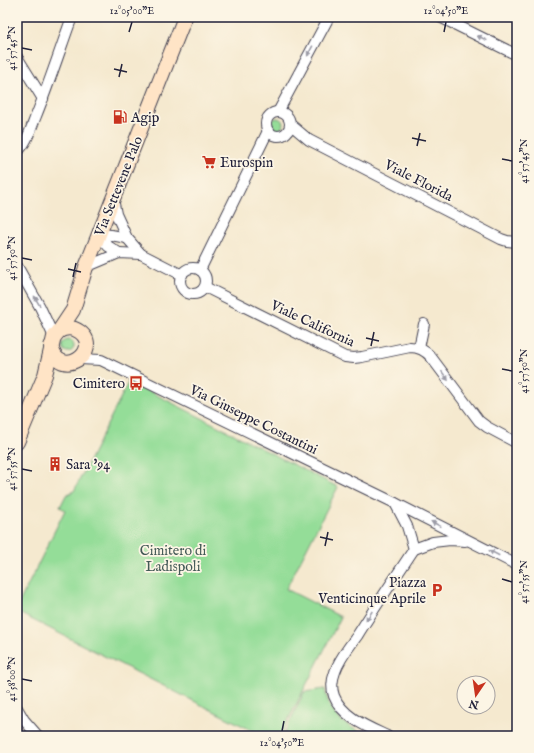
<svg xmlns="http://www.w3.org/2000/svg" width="534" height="753" font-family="'IM FELL English',serif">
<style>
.green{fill:#94dd98;stroke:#5b806a}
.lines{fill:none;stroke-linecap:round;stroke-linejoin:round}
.street-casing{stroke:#424051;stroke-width:12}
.secondary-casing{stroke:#424051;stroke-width:16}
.street{stroke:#fff;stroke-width:10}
.secondary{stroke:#ffe4c6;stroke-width:14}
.oneway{fill:#9c9ca7}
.ticks{fill:none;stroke:#22223b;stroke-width:1.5}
.labels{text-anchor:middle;stroke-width:3.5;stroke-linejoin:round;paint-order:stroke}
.poi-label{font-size:14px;fill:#22223b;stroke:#fcf5e5;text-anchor:start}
.street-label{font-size:14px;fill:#22223b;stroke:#fcf5e5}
.park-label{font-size:14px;fill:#445a57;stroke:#fcf5e5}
.neatline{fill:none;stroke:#22223b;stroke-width:1.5}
.ticks-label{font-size:10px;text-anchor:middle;fill:#22223b}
</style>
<rect width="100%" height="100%" fill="#fcf5e5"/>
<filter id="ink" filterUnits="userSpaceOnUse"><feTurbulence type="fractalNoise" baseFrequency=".025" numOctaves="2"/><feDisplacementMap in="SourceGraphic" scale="8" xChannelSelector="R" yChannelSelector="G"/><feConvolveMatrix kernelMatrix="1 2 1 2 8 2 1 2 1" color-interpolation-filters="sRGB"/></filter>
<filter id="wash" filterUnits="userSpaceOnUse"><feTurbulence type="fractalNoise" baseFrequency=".012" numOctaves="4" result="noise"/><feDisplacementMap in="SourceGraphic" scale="16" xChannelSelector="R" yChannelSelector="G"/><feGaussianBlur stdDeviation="0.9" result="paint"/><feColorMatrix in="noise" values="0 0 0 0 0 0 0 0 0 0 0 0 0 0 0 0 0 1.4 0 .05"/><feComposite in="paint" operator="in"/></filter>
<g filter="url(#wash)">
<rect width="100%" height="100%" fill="#f5e9cf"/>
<!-- green -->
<g class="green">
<circle cx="277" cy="124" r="6"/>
<circle cx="68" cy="346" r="6"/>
<polygon points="129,381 338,487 286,589 341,617 280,736 263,736 17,612 17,607 65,510 60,507 66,495 74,491"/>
<path d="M325,689c5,29 19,35 43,47h-85l21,-44z"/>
</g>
</g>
<g filter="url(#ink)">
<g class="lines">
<defs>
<g id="street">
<polyline points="440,17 517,55"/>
<polyline points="17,57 43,99"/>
<polyline points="278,112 329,17"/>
<circle cx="278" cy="124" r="12"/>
<polyline points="290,124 309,140 501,239 507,241 517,242"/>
<path d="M17,152c10,-9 14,-24 19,-36 13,-32 24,-66 36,-99"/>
<polyline points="113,199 116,214 127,238 141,254 182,275"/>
<polyline points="99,234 108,246 119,253"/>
<polyline points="99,234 111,235 127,238"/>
<polyline points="17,266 40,307 54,337"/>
<polyline points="86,267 119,253 141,254"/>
<circle cx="193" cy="281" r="13"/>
<polyline points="200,270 268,131"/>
<path d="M205,287l140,70 9,1 8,-1 48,-10c9,0 15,3 21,10l48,64 8,6 30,16"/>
<polyline points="419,348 424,324"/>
<polyline points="79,359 101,360 395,503 517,565"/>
<polyline points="395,503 407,526 414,549"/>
<polyline points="414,549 433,542 450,540 465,541"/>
<polyline points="17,708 24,720 38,736"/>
<path d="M387,736c-19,-9 -45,-19 -53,-40 -3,-8 -2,-16 1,-24 4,-13 14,-25 22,-36 18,-29 38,-58 57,-87"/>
</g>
<g id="secondary">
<path d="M51,346c8,36 53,5 29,-14 -7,-5 -14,-5 -21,-1"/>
<polyline points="17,442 45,375 54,337 59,331 73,310 86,267 185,17"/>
</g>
</defs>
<!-- street casing -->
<use href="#street" class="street-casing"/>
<!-- secondary casing -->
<use href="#secondary" class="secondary-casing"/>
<!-- street -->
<use href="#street" class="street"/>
<!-- secondary -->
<use href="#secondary" class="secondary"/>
</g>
<!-- one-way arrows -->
<defs><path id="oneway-solid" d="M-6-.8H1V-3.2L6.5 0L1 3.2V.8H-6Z"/></defs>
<g class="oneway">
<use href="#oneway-solid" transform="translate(482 38) rotate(-154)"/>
<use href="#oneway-solid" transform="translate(310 51) rotate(118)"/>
<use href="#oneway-solid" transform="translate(37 301) rotate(-120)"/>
<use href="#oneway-solid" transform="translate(445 376) rotate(54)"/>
<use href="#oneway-solid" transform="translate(436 524) rotate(-153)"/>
<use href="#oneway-solid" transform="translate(494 553) rotate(-153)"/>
<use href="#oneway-solid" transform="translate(369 616) rotate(123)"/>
</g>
</g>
<!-- ticks -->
<path class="ticks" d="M129,32l3,-10M444,32l2,-10M22,48l10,2M114,69l13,3M119,77l3,-13M412,138l14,3M417,146l3,-13M502,159l10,2M22,258l10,2M68,269l13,3M73,277l3,-14M366,338l13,3M371,346l3,-14M502,369l10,2M22,469l10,2M320,537l13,3M325,546l3,-14M502,579l10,3M22,679l10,2M282,731l2,-10"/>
<!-- icons -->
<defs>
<symbol id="fuel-bare" viewBox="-9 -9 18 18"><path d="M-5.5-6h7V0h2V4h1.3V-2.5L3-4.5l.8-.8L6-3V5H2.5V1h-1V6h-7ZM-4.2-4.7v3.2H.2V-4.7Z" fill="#c8321e" stroke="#fcf5e5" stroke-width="2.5" paint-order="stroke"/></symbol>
<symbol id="supermarket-bare" viewBox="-9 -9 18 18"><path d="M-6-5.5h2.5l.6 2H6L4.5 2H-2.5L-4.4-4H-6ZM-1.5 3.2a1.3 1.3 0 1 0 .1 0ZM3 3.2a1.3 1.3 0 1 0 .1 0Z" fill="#c8321e" stroke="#fcf5e5" stroke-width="2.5" paint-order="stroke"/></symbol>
<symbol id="bus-bare" viewBox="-9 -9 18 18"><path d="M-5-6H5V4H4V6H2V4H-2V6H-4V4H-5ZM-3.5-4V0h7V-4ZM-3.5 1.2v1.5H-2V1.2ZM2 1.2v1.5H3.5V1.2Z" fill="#c8321e" stroke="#fcf5e5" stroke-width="2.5" paint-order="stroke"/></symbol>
<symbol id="building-bare" viewBox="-9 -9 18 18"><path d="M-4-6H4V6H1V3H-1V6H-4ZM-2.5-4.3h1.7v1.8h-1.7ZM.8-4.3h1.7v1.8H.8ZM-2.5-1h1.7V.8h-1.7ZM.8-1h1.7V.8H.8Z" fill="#c8321e" stroke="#fcf5e5" stroke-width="2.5" paint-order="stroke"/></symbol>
<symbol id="parking-bare" viewBox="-9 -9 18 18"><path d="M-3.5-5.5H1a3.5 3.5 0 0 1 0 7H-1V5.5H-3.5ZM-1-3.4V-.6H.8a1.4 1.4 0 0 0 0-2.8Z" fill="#c8321e" stroke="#fcf5e5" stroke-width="2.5" paint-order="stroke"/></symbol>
</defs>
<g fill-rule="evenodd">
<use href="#fuel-bare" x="110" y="107" width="20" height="20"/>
<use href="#supermarket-bare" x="199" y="152" width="20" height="20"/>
<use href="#bus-bare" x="126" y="373" width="20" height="20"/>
<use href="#building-bare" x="45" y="454" width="20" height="20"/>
<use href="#parking-bare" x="427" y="580" width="20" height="20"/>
</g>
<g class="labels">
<!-- poi labels -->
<g class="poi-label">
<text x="131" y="122">Agip</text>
<text x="220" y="167">Eurospin</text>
<text x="125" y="388" text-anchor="end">Cimitero</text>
<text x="66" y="469">Sara '94</text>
<text x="426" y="587" text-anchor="end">Piazza<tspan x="426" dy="16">Venticinque Aprile</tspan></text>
</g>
<!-- street labels -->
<g class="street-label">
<text transform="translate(419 180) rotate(27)" y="5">Viale Florida</text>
<text transform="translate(118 186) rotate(-68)" y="5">Via Settevene Palo</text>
<text transform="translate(313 323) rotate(25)" y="5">Viale California</text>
<text transform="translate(254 419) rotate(26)" y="5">Via Giuseppe Costantini</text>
</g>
<!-- park labels -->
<g class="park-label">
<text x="173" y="555">Cimitero di<tspan x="173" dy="16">Ladispoli</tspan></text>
</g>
</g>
<!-- margin -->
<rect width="534" height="753" fill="none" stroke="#fcf5e5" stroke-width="44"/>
<!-- north arrow -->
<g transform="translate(476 695) rotate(193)"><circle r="19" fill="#fcf5e5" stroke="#a5a1a1"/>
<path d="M0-3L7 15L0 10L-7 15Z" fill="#c8321e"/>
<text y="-6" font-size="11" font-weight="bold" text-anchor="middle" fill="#22223b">N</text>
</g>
<rect x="22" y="22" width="490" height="709" class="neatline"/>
<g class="ticks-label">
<text x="132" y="14">12°05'00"E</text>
<text x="446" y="14">12°04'50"E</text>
<text transform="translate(11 48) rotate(-90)" y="4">41°57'45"N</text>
<text transform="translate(523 161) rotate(-90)" y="4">41°57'45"N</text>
<text transform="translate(11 258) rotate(-90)" y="4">41°57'50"N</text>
<text transform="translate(523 371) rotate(-90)" y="4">41°57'50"N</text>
<text transform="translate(11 469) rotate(-90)" y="4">41°57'55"N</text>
<text transform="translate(523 582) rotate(-90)" y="4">41°57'55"N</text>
<text transform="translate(11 679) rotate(-90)" y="4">41°58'00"N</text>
<text x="282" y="746">12°04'50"E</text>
</g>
</svg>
